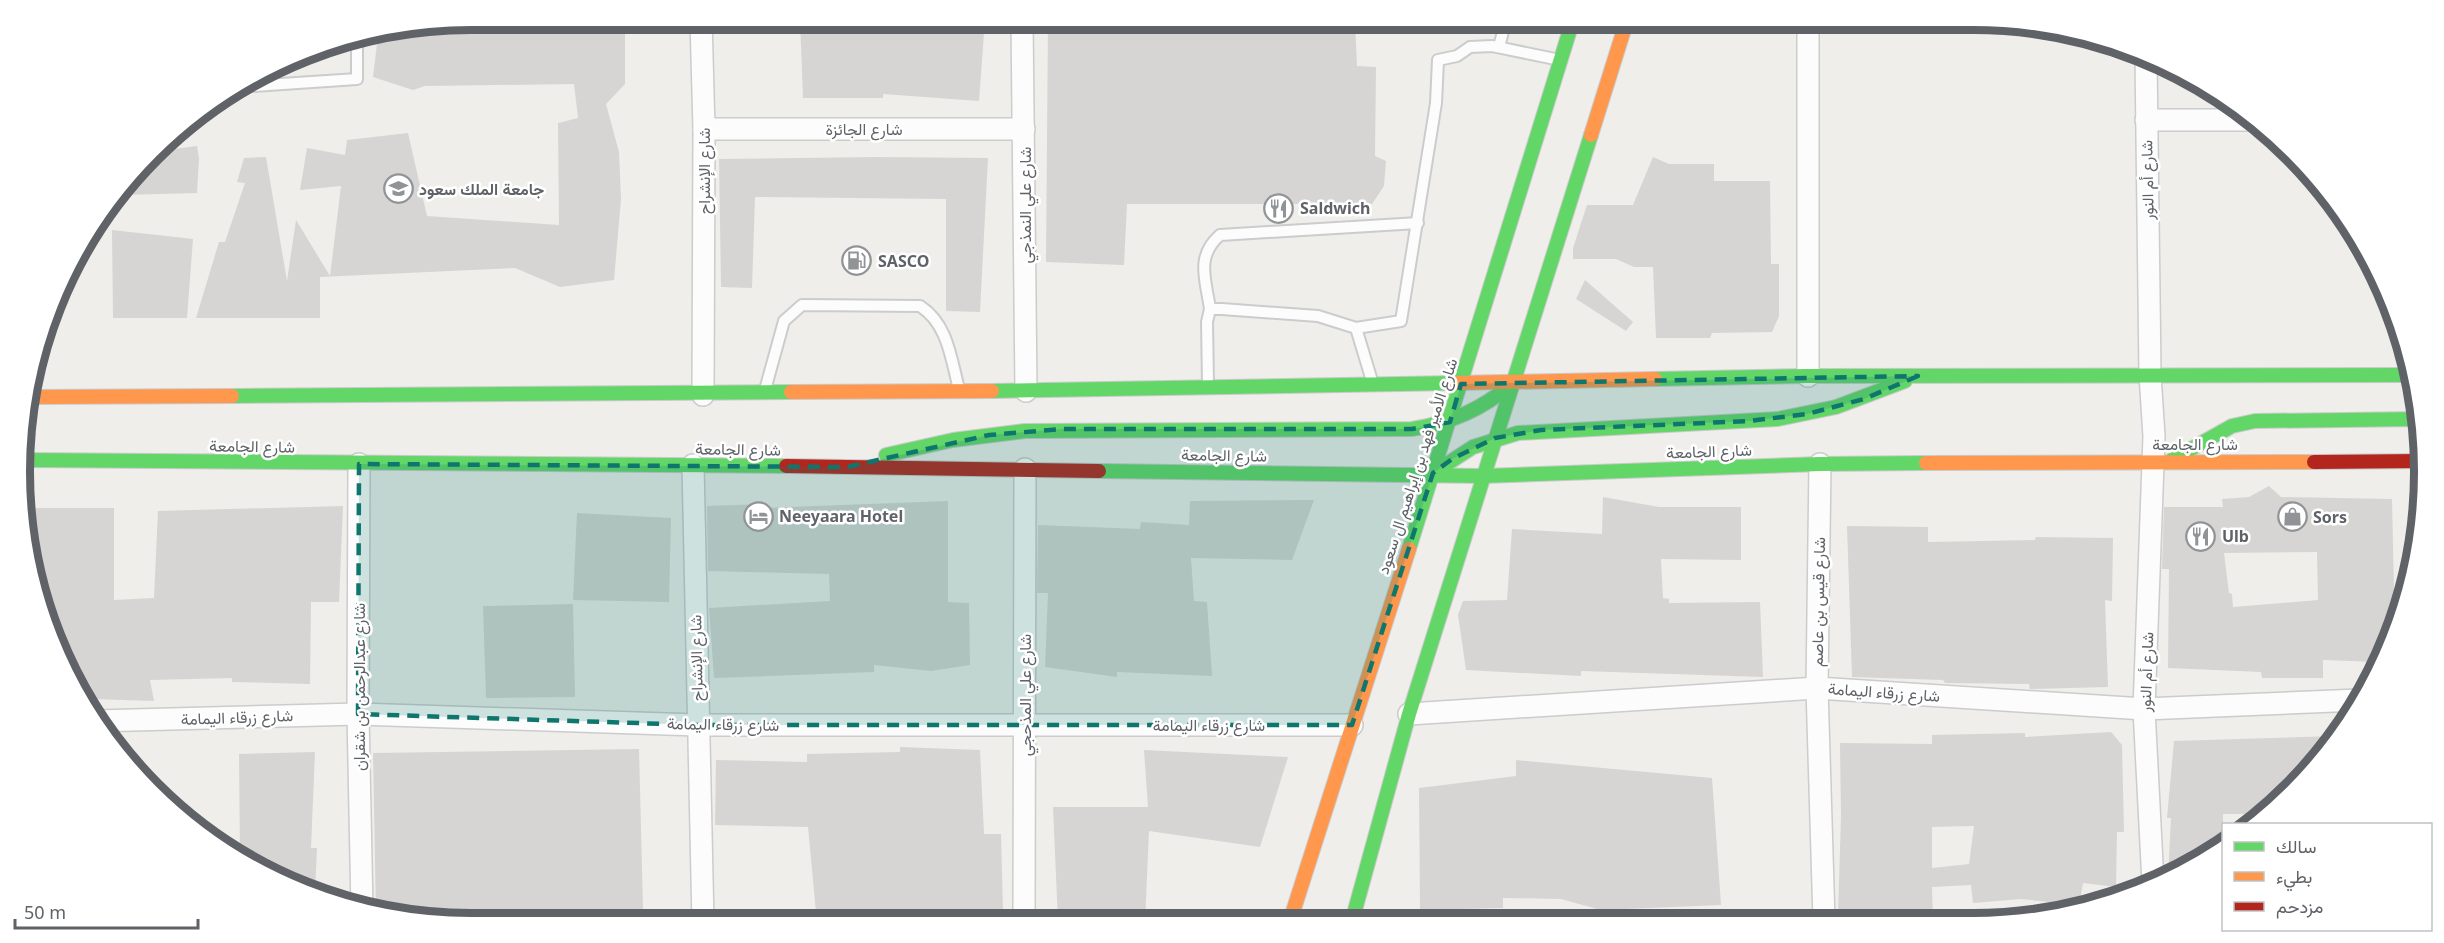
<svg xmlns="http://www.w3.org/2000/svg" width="2444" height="943" font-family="'Noto Sans',Vazirmatn,sans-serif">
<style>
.building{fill:#d6d5d3;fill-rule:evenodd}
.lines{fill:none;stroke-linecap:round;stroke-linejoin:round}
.lane-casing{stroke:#cbcccc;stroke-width:14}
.street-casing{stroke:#cbcccc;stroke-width:24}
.fast-casing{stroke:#cacacb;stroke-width:16}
.slow-casing{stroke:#cacacb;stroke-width:16}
.jam-casing{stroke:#cacacb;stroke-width:16}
.lane{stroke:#fdfcfc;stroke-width:10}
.street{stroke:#fdfcfc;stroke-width:21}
.fast{stroke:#63d668;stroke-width:14}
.slow{stroke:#ff974d;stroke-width:14}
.jam{stroke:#b3261e;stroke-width:14}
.marked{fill:#0f766e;fill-opacity:0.2;stroke:#0f766e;stroke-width:4.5;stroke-dasharray:12 8;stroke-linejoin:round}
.labels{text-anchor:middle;stroke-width:5;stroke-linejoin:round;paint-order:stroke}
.street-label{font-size:16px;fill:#5f6368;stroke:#fff}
.poi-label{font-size:16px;font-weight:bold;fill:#5f6368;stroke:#fff;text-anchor:start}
.rim{fill:none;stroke:#5f6368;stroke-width:8}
</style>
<rect width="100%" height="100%" fill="#efeeea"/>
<!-- building -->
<g class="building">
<polygon points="471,20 625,26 625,84 606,104 619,152 621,199 614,280 560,287 515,268 320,277 320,318 196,318 219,242 225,242 245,183 237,182 244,158 266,157 287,281 296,220 330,276 341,186 300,190 307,148 345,155 347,140 408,133 427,216 559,225 558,123 578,118 574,84 425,86 413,90 373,77 378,35"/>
<polygon points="800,20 985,20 979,101 883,94 883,98 803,98"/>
<polygon points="1048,20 1355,20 1357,66 1376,67 1375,156 1386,161 1384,186 1372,204 1127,204 1124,265 1046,262"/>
<polygon points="197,146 199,158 197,193 121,195 158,151"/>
<polygon points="876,157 988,158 980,312 946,311 946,199 755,197 752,288 721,287 719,159"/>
<polygon points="1653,157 1669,164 1714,164 1714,181 1770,181 1771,264 1779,264 1779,316 1772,332 1712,333 1710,338 1656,338 1653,267 1634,267 1616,259 1573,259 1573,248 1587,205 1633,205"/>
<polygon points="112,230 193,239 187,318 113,318"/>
<polygon points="1585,280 1633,322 1626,331 1576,299"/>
<path d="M2269,486l12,11 111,2 2,92h14l-32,71 -53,-2v18h-61l-1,-6 -93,-4 1,-99h-7l2,-62h59l-1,-8 27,-2zM2317,552l1,48 -85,7 -1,-13 -3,-1 -5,-40z"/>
<polygon points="1603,497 1659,507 1741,507 1741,560 1661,559 1663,598 1669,599 1669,603 1760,602 1763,677 1581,671 1581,676 1466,670 1458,615 1463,601 1507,600 1512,529 1602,534"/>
<polygon points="1314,500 1292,560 1191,558 1194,601 1207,602 1212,676 1117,672 1117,677 1045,667 1048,593 1037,593 1038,525 1140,529 1141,522 1189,525 1190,501"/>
<polygon points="948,501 948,602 969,603 970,665 931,671 874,665 874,672 714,678 709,608 830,601 829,574 708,571 707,506 763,504 763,508"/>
<polygon points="343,506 339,602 311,602 310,684 232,682 232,678 150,680 154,701 92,699 82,696 54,645 28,560 27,508 114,508 114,600 154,598 158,511"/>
<polygon points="577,513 671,518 669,602 573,600"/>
<polygon points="1847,526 1928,527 1928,542 2035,540 2036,537 2113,538 2112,601 2105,600 2108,687 2030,689 2029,684 1945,683 1943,680 1852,677"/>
<polygon points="573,604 575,697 486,698 483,606"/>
<path d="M2111,732l11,13 2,87h-7l-1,55 -33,-4 -4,22 -58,-6 -48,4 -2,-18 -39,2 1,33 -95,-4 3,-100 -1,-73 92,1v-9l93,-2v4zM1974,826l-5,38 -37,4v-41z"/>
<polygon points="2336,736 2271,811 2266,814 2223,814 2223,843 2168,878 2171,818 2167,818 2174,741"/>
<polygon points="900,747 980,750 984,834 1001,834 1003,911 996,922 817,923 808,827 715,825 716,760 807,762 807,754 900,752"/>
<polygon points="639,749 643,909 391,913 376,911 373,753"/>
<polygon points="1144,750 1288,757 1260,847 1149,831 1145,922 1058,922 1053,807 1148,807"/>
<polygon points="315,752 311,848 317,848 315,893 272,877 240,857 239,754"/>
<polygon points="1516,760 1712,778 1721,905 1601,910 1561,899 1503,898 1503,908 1420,910 1419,788 1516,776"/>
</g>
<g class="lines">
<defs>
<g id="lane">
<polyline points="1499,47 1506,20"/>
<polyline points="237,87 357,79 357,38"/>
<path d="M1210,309c-4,-29 -15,-52 10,-74l198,-12"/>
<polyline points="1356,328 1401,321 1436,103 1438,60 1457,56 1470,47 1492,46 1560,60"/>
<polyline points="1208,384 1207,322 1210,309 1222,309 1318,316 1356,328 1372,381"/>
<path d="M765,390l19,-69 18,-16 118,1c28,18 31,53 39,83"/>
</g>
<g id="street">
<polyline points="701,20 704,129 703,395"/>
<polyline points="1022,20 1026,391"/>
<polyline points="2146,56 2150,375 2154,436 2144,709 2153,883"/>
<polyline points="2146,120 2255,120"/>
<polyline points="704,129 1024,129"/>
<polyline points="1808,376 1808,20"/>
<polyline points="359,464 358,714 362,909"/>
<polyline points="1820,464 1817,688 1824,920"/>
<polyline points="693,465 703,923"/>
<polyline points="1409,714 1817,688 2144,709 2359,700"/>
<polyline points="95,721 358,714 697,725 1352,725"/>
<polyline points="1024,922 1025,469"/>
</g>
<g id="fast">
<polyline points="1655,379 1808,376 2412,375"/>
<polyline points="992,391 1456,383"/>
<polyline points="232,396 791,392"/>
<path d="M886,455l67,-15 72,-9 387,-2c39,-6 70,-20 100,-45"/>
<polyline points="2173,459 2232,426 2255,421 2421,419"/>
<polyline points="25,460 786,466"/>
<polyline points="1099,471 1483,476 1820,464 1926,463"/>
<polyline points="1433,473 1473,447 1518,433 1778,419 1836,407 1905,381"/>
<polyline points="1409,549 1573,20"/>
<polyline points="1352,921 1409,714 1591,135"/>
</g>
<g id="slow">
<polyline points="1591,135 1627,20"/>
<polyline points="1456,383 1655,379"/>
<polyline points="791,392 992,391"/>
<polyline points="27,397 232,396"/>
<polyline points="1926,463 2314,462"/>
<polyline points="1290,921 1409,549"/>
</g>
<g id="jam">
<polyline points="2314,462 2422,461"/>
<polyline points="786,466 1099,471"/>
</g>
</defs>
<!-- lane casing -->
<use href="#lane" class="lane-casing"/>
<!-- street casing -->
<use href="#street" class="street-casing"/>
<!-- fast casing -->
<use href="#fast" class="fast-casing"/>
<!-- slow casing -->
<use href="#slow" class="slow-casing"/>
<!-- jam casing -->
<use href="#jam" class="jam-casing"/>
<!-- lane -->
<use href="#lane" class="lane"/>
<!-- street -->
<use href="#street" class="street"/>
<!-- fast -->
<use href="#fast" class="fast"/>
<!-- slow -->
<use href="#slow" class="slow"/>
<!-- jam -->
<use href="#jam" class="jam"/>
</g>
<!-- marked area -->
<path class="marked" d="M1918,376l-54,23 -57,15 -58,7 -208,9 -46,8 -43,21 -19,14 -81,252h-655l-339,-11 1,-250 488,3 142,-32 73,-6h350l38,-7 11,-38z"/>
<!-- icons -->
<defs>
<symbol id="university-ring" viewBox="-11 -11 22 22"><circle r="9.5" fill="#fff" stroke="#919496" stroke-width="1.5"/><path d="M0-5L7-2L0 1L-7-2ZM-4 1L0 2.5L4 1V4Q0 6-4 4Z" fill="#919496"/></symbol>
<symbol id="restaurant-ring" viewBox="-11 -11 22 22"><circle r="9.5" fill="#fff" stroke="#919496" stroke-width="1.5"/><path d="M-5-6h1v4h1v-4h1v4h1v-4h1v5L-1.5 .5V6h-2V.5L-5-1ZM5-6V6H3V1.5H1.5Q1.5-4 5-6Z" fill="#919496"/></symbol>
<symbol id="fuel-ring" viewBox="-11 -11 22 22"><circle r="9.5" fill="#fff" stroke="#919496" stroke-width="1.5"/><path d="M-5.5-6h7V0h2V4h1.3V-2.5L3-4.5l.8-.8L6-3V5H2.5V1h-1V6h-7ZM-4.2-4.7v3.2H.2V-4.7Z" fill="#919496"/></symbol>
<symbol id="hotel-ring" viewBox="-11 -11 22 22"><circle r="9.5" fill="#fff" stroke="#919496" stroke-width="1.5"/><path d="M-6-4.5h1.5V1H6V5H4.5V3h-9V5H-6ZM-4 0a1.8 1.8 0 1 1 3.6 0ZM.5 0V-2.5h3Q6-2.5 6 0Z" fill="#919496"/></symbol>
<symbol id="shop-ring" viewBox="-11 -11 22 22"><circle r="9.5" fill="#fff" stroke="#919496" stroke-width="1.5"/><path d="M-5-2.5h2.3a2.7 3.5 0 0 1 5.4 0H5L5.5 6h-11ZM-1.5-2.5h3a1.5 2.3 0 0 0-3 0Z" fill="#919496"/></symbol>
</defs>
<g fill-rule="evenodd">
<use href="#university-ring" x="382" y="172" width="33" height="33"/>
<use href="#restaurant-ring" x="1262" y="192" width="33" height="33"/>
<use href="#fuel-ring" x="840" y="244" width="33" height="33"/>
<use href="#hotel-ring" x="742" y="500" width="33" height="33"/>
<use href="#shop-ring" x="2276" y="500" width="33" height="33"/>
<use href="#restaurant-ring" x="2184" y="520" width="33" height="33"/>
</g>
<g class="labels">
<!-- street labels -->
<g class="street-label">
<text x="864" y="135">شارع الجائزة</text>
<text transform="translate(704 171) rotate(-90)" y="6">شارع الإنشراح</text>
<text transform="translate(2147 180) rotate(-91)" y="6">شارع أم النور</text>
<text transform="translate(1025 205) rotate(-90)" y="6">شارع علي النمذجي</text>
<text x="2195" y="450">شارع الجامعة</text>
<text transform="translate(252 446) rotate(1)" y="6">شارع الجامعة</text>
<text transform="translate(738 449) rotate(1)" y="6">شارع الجامعة</text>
<text transform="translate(1709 451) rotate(-2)" y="6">شارع الجامعة</text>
<text transform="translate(1224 455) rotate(1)" y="6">شارع الجامعة</text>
<text transform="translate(1417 466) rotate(-72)" y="6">شارع الأمير فهد بن إبراهيم ال سعود</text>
<text transform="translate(1818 602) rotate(-89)" y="6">شارع قيس بن عاصم</text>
<text transform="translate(696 658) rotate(-91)" y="6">شارع الإنشراح</text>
<text transform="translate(2146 672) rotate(-88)" y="6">شارع أم النور</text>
<text transform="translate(359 687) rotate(-90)" y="6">شارع عبدالرحمن بن شقران</text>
<text transform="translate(1884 692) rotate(4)" y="6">شارع زرقاء اليمامة</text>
<text transform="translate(1025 695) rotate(-90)" y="6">شارع علي المذحجي</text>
<text transform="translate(237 717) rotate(-2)" y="6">شارع زرقاء اليمامة</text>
<text transform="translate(723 724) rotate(1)" y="6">شارع زرقاء اليمامة</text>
<text x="1209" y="731">شارع زرقاء اليمامة</text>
</g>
<!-- poi labels -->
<g class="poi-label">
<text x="419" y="195">جامعة الملك سعود</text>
<text x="1300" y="214">Saldwich</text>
<text x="878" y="267">SASCO</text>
<text x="779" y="522">Neeyaara Hotel</text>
<text x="2313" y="523">Sors</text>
<text x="2222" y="542">Ulb</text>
</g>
</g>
<!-- crop -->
<path d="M0 0H2444V943H0ZM471 30H1973A441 441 0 0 1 2414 471V472A441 441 0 0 1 1973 913H471A441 441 0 0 1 30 472V471A441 441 0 0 1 471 30Z" fill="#fff" fill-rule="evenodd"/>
<path class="rim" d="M471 30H1973A441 441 0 0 1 2414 471V472A441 441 0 0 1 1973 913H471A441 441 0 0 1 30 472V471A441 441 0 0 1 471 30Z"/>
<!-- legend -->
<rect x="2222" y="823" width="210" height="108" fill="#ffffff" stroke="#bfc1c3" stroke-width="1.5"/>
<rect x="2234" y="842" width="30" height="9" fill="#63d668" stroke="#bfc1c3" stroke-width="1.5"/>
<text x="2276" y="853" font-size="18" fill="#5f6368">سالك</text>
<rect x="2234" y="872" width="30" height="9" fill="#ff974d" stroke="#bfc1c3" stroke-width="1.5"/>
<text x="2276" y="883" font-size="18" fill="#5f6368">بطيء</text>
<rect x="2234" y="902" width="30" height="9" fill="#b3261e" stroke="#bfc1c3" stroke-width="1.5"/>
<text x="2276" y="913" font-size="18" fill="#5f6368">مزدحم</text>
<!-- scale -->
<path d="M15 919v9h183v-9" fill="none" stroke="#5f6368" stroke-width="3"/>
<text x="24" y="919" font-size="18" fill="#5f6368" stroke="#ffffff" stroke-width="4.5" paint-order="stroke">50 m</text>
</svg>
